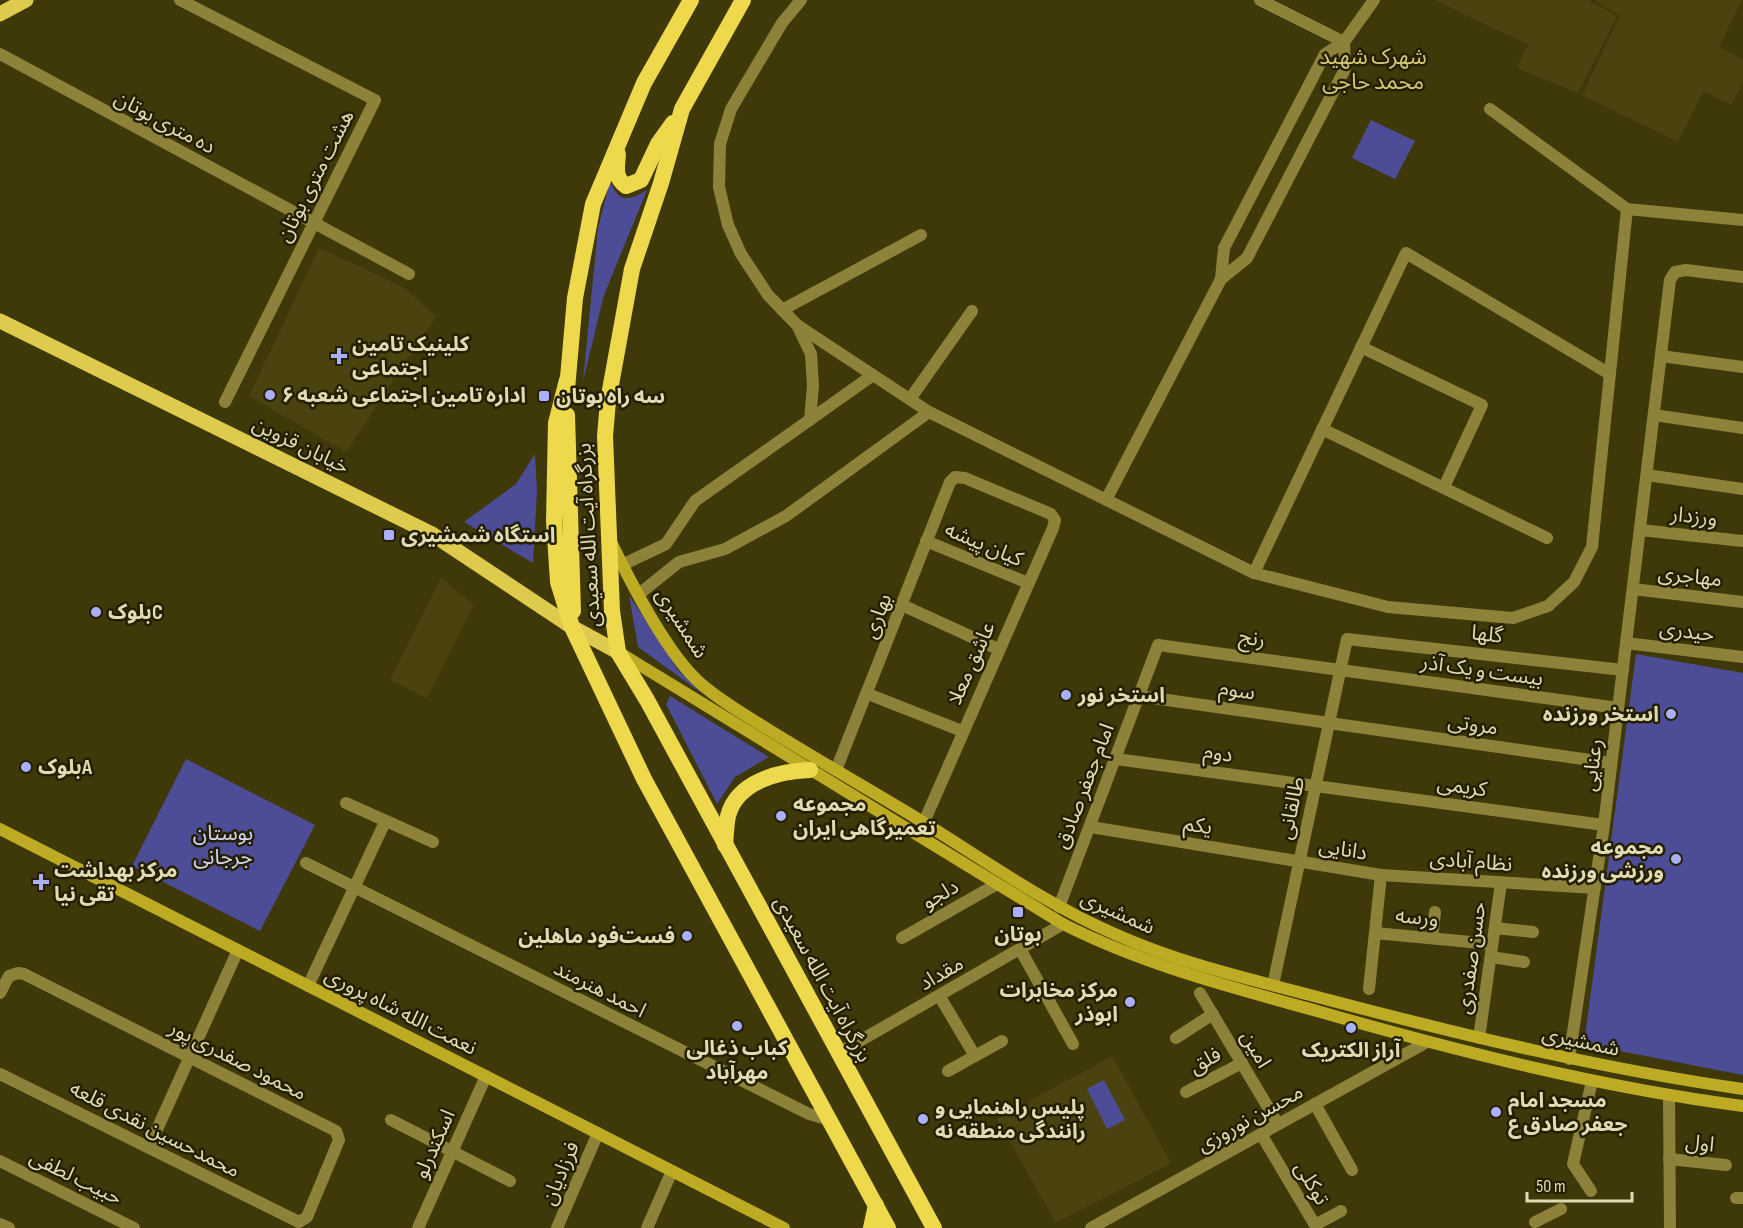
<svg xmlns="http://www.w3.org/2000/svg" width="1743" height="1228" font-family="'Sofia Sans Condensed','Noto Sans Arabic',sans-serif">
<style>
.built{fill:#4b430f}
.green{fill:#4d4d97}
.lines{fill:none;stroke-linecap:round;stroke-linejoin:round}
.minor{stroke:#8d8239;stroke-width:12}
.tertiary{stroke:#8d8239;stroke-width:12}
.secondary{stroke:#beab24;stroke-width:12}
.primary{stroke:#decb4e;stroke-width:15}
.trunk{stroke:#eed94c;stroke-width:16}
.poi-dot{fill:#aab0fb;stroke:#241f00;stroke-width:2}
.labels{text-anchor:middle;stroke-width:5;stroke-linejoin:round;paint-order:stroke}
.street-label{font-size:21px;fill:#e1dbb4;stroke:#241f00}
.poi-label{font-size:21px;font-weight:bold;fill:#e1dbb4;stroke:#241f00;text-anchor:start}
.park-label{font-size:21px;fill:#d5d8f3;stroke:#241f00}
.neighbourhood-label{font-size:22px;fill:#d5c875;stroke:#241f00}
</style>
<rect width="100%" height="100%" fill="#3f3809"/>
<!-- built -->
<g class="built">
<polygon points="1434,0 1588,0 1617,16 1578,93 1517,68 1528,44"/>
<polygon points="1594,0 1742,0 1719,47 1743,60 1743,82 1731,105 1703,91 1678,142 1582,95 1620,16"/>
<polygon points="319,248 403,287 436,316 346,452 249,396"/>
<polygon points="441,578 474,605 427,698 390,680"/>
<polygon points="1112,1056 1171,1163 1056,1223 997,1119"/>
</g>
<!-- green -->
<g class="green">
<polygon points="1371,120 1415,141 1395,179 1352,158"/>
<path d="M610,181c8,22 19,20 37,9l-43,105 -21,86 15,-153z"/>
<polygon points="535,454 537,491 533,563 464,522 516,484"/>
<polygon points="629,595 678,670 703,694 638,647"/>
<polygon points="1636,654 1743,673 1743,1075 1584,1044"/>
<polygon points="670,696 769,757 735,777 717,804 666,704"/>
<polygon points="186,759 315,825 260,931 132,866"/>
<polygon points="1104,1080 1125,1120 1107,1129 1087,1089"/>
</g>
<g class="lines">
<!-- minor -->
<g class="minor">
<polyline points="180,0 375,100 225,402"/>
<polyline points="801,0 782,23 731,109 720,144 719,187 728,225 741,254 768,295 797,325 811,354 813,386 810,420"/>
<polyline points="1260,0 1344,42"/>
<polyline points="0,54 409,274"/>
<polyline points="1490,109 1627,209 1743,220"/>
<polyline points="1221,279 1247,258 1345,69 1344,42"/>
<polyline points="782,310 921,235"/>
<polyline points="797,325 929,412 1254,573 1388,607 1513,618 1548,606 1574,582 1592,547 1627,209"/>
<polyline points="1361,347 1482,405 1444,487"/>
<polyline points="1661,356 1743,367"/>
<polyline points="910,399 972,311"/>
<polyline points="1654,415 1743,428"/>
<polyline points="1322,429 1547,538"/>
<polyline points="1647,475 1743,489"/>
<polyline points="1107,498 1221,279 1224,248 1325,54 1344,42 1374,0"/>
<polyline points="1640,530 1743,541"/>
<polyline points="926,541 1028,583"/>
<polyline points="622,565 666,544 695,501 873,375"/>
<polyline points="1254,573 1406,253 1610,374"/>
<polyline points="1633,589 1743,602"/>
<polyline points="639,594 679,562 725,549 786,516 929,412"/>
<polyline points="902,605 998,649"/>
<polyline points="1626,643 1743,657"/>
<polyline points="868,694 962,731"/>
<polyline points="1139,696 1611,763"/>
<polyline points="1116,759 1604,825"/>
<polyline points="836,770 950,482 955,477 965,478 1051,514 1055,520 1053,528 924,822"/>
<polyline points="346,803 433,842"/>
<polyline points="1091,827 1381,875 1595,888"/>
<polyline points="306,863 809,1114 830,1120"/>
<polyline points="1059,907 1158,645 1618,708"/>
<polyline points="1495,928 1533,932"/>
<polyline points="1375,933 1492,944"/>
<polyline points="902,938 997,884"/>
<polyline points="1432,938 1435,912"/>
<polyline points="1020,949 1073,1044"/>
<polyline points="1491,957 1524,962"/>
<polyline points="1273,985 1347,639 1623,670"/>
<polyline points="308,986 385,822"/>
<polyline points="1369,989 1381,875"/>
<polyline points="0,993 9,976 18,973 24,974 336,1131 339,1140 307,1217 299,1222 0,1074"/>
<polyline points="1200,993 1278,1124"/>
<polyline points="940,997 975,1056"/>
<polyline points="1176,1038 1213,1014"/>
<polyline points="1479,1038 1501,883"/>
<polyline points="837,1054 1063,924"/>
<polyline points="948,1071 1002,1041"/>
<polyline points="1186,1092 1242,1063"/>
<polyline points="1669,1096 1670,1228"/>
<polyline points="1315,1104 1352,1170"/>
<polyline points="391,1120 510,1181"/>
<polyline points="1261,1134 1315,1225 1341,1211"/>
<polyline points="149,1147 238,950"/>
<polyline points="1669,1159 1726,1165"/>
<polyline points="0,1161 134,1228"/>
<polyline points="1591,1191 1573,1164 1592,1081"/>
<polyline points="1736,1198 1743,1198"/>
<polyline points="1535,1222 1561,1209"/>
<polyline points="0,1224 9,1228"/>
<polyline points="418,1228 486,1076"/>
<polyline points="557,1228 598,1133"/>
<polyline points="647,1228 672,1171"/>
<polyline points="1091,1228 1427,1042"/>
</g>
<!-- tertiary -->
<polyline class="tertiary" points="1569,1059 1604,825 1670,280 1675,272 1686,270 1743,277"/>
<!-- secondary -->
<g class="secondary">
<path d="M612,544c19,39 56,110 87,138 22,20 50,35 75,51 41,25 82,49 124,74 73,43 140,94 219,128 67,30 141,46 212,65 137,36 274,69 414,89"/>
<path d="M620,653l443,271c81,41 167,63 254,87 140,40 281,76 426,95"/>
<polyline points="0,829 784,1228"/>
</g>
<!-- primary -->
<g class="primary">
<polyline points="0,14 26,0"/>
<polyline points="0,321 432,534 572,627 618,652"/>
</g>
<!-- trunk -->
<g class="trunk">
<polyline points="743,0 682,109 661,183 632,269 608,401 605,436 612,611 618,652 647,700 934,1228"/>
<path d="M618,154c-1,13 -4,24 8,32l15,-6 17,-36 15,-21"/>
<polyline points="567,380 556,423 554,521 558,582 572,627 644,779 888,1228"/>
<polyline points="567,389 575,298 593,204 644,83 691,0"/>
<polyline points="567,415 573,611"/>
<path d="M725,845c1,-9 1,-20 3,-29 9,-35 52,-45 82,-46"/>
<polyline points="871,1228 876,1205"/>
</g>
</g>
<!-- markers -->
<g class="poi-dot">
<path d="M336 347h6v6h6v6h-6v6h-6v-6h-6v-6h6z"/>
<circle cx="270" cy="395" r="6"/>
<rect x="538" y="390" width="12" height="12" rx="3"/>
<rect x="383" y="529" width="12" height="12" rx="3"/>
<circle cx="96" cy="612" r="6"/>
<circle cx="1066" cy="695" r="6"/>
<circle cx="1671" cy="714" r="6"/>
<circle cx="26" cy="767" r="6"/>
<circle cx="781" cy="816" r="6"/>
<circle cx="1676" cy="859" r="6"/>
<path d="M38 873h6v6h6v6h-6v6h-6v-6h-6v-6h6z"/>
<rect x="1012" y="906" width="12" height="12" rx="3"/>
<circle cx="687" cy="936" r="6"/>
<circle cx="1130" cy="1002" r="6"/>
<circle cx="737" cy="1026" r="6"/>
<circle cx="1351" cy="1028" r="6"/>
<circle cx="1496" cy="1112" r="6"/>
<circle cx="923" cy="1119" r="6"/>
</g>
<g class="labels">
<!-- street labels -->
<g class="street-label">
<text transform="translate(165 122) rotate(28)" y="7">ده متری بوتان</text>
<text transform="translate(315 176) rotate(-63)" y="7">هشت متری بوتان</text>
<text transform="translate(301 445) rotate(26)" y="7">خیابان قزوین</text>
<text transform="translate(1694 516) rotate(6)" y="7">ورزدار</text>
<text transform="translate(588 535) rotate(-93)" y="7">بزرگراه آیت الله سعیدی</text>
<text transform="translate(984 544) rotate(23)" y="7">کیان پیشه</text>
<text transform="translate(1690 576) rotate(6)" y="7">مهاجری</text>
<text transform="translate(877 616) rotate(-69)" y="7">بهاری</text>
<text transform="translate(682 623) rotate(57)" y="7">شمشیری</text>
<text transform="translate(1687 631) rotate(7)" y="7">حیدری</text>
<text transform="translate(1487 634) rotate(7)" y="7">گلها</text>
<text transform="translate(1252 638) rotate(8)" y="7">رنج</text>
<text transform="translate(971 663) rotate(-66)" y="7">عاشق معلا</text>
<text transform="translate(1482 670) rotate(8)" y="7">بیست و یک آذر</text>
<text transform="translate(1237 690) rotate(8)" y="7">سوم</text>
<text transform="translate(1473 724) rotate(8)" y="7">مروتی</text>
<text transform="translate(1218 753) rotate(8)" y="7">دوم</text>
<text transform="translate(1592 765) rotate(-83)" y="7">رعنایی</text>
<text transform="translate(1084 786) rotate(-69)" y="7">امام جعفر صادق</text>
<text transform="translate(1462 786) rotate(8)" y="7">کریمی</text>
<text transform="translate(1291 808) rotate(-78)" y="7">طالقانی</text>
<text transform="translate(1198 825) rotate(9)" y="7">یکم</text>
<text transform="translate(1343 849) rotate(9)" y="7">دانایی</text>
<text transform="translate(1471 861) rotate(4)" y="7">نظام آبادی</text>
<text transform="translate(940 894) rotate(-30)" y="7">دلجو</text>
<text transform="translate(1118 912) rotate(24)" y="7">شمشیری</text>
<text transform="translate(1417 917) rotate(6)" y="7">ورسه</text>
<text transform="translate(1471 958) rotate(-82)" y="7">حسن صفدری</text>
<text transform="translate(941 973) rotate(-30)" y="7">مقداد</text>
<text transform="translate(823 979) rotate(62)" y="7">بزرگراه آیت الله سعیدی</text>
<text transform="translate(600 989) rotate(27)" y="7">احمد هنرمند</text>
<text transform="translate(401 1011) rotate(27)" y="7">نعمت الله شاه پروری</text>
<text transform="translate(1581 1041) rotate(12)" y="7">شمشیری</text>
<text transform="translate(1256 1049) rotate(60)" y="7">امین</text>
<text transform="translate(238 1060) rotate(27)" y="7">محمود صفدری پور</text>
<text transform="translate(1205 1060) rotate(-27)" y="7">فلق</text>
<text transform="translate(1250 1118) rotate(-29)" y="7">محسن نوروزی</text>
<text transform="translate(155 1129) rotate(27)" y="7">محمدحسین نقدی قلعه</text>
<text transform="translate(1700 1143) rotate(7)" y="7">اول</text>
<text transform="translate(434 1144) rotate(-66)" y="7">اسکندرلو</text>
<text transform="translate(560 1173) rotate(-67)" y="7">فرزادیان</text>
<text transform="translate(76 1177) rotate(26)" y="7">حبیب لطفی</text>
<text transform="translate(1312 1183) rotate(59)" y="7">توکلی</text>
</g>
<!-- poi labels -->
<g class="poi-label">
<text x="352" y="351">کلینیک تامین<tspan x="352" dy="24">اجتماعی</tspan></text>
<text x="282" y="402">اداره تامین اجتماعی شعبه ۶</text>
<text x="556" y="403">سه راه بوتان</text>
<text x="401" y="542">استگاه شمشیری</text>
<text x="108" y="619">بلوکC</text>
<text x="1078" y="702">استخر نور</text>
<text x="1659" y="721" text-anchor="end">استخر ورزنده</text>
<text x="38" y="774">بلوکA</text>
<text x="793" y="811">مجموعه<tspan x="793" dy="24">تعمیرگاهی ایران</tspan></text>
<text x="1664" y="854" text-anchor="end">مجموعه<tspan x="1664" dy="24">ورزشی ورزنده</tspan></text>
<text x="54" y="877">مرکز بهداشت<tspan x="54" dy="24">تقی نیا</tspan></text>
<text x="1018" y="941" text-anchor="middle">بوتان</text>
<text x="675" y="943" text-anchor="end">فست‌فود ماهلین</text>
<text x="1118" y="997" text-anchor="end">مرکز مخابرات<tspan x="1118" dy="24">ابوذر</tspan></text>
<text x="737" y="1055" text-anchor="middle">کباب ذغالی<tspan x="737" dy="24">مهرآباد</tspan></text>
<text x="1351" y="1057" text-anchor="middle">آراز الکتریک</text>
<text x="1508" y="1107">مسجد امام<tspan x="1508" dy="24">جعفر صادق ع</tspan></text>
<text x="935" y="1114">پلیس راهنمایی و<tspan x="935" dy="24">رانندگی منطقه نه</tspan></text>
</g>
<!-- park labels -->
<g class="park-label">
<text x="223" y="840">بوستان<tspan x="223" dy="24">جرجانی</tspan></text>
</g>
<!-- neighbourhood labels -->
<g class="neighbourhood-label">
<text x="1373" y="64">شهرک شهید<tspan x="1373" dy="25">محمد حاجی</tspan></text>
</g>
</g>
<!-- scale -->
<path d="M1527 1192v9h105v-9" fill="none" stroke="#e1dbb4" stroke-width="3"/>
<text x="1536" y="1192" font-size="18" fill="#e1dbb4" stroke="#241f00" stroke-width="4.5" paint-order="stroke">50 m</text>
</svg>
